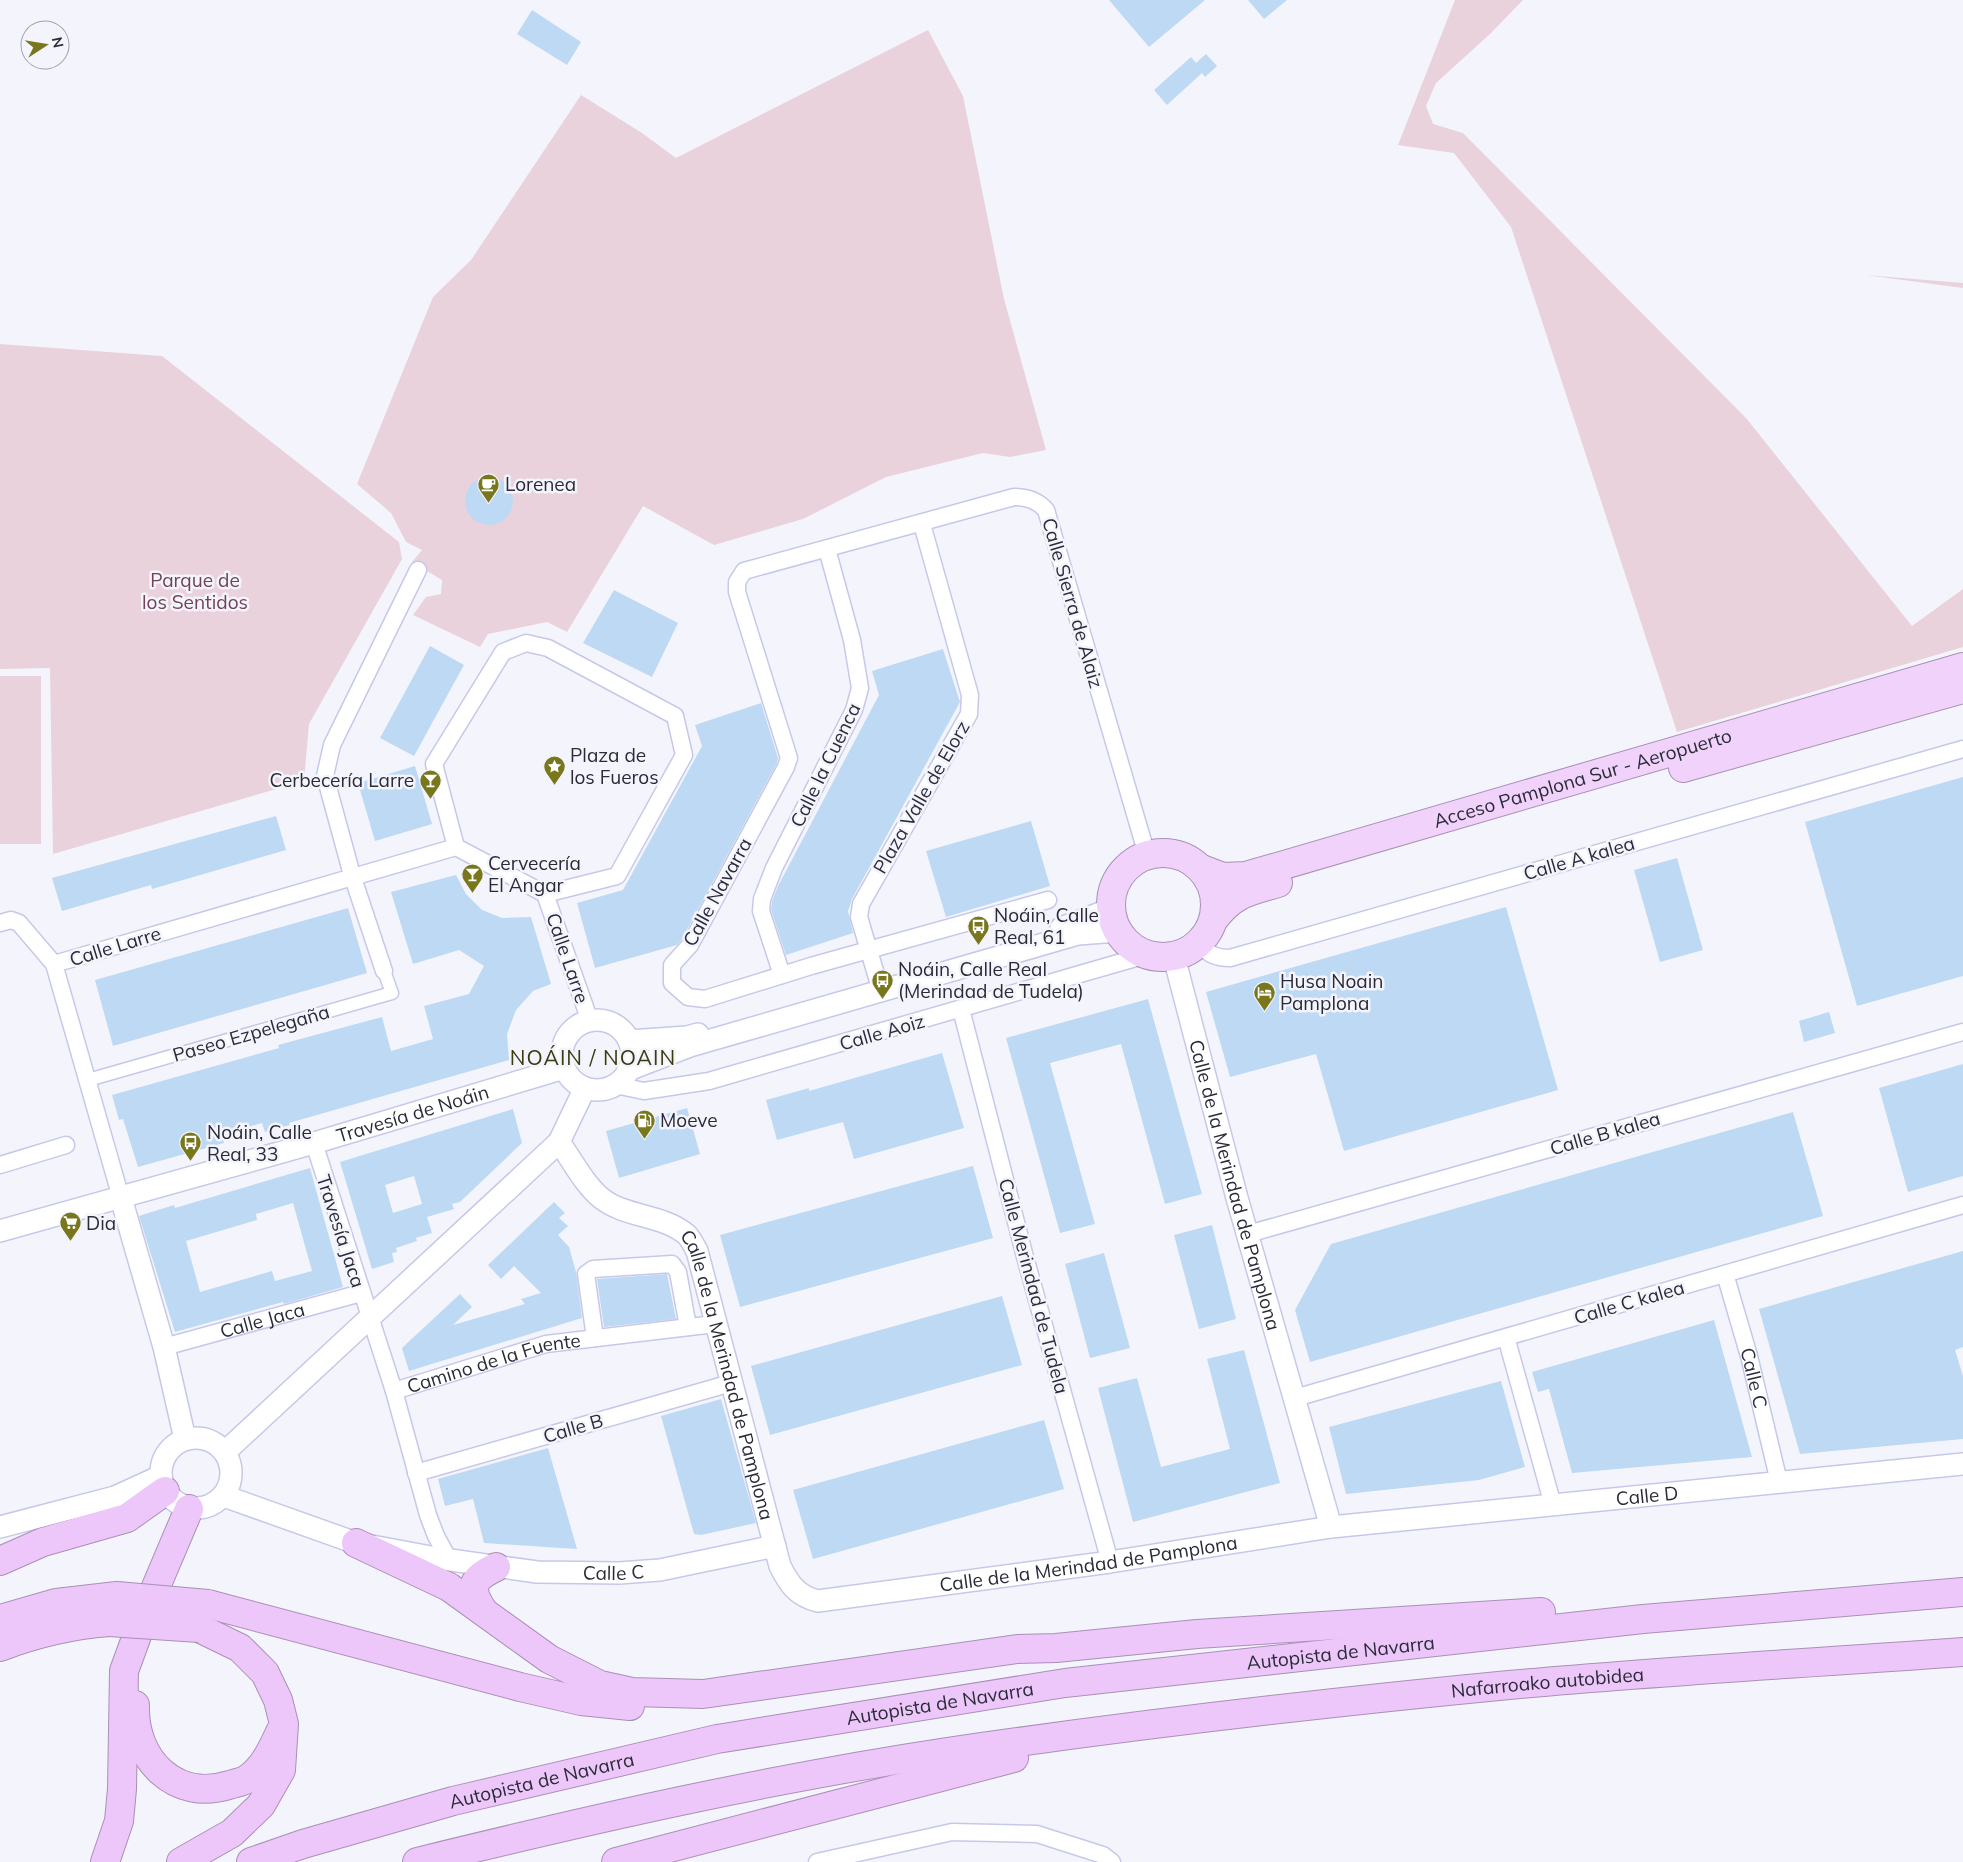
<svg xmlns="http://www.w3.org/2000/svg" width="1963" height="1862" font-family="Mulish,sans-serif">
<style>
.green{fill:#e9d2db}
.building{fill:#bed9f3;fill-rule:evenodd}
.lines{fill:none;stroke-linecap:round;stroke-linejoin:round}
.pedestrian-casing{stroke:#c6c8ea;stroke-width:15}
.minor-casing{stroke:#c6c8ea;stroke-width:19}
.tertiary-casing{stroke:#c6c8ea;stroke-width:24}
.trunk-casing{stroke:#a990b6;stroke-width:30}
.motorway-casing{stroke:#a990b6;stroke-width:30}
.pedestrian{stroke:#fff;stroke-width:12}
.minor{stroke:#fff;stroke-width:16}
.tertiary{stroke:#fff;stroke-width:21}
.trunk{stroke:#f0d2fb;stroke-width:28}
.motorway{stroke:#edc6fa;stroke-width:28}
.motorway-bridge-casing{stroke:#a990b6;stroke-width:30;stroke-linecap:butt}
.motorway-bridge{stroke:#edc6fa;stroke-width:28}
.labels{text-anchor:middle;stroke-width:5;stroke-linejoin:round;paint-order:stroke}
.poi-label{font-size:19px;fill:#2a2b38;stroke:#f4f5fc;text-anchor:start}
.park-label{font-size:19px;fill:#724257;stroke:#f4f5fc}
.street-label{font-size:19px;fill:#2a2b38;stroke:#f4f5fc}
.quarter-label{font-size:21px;letter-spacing:1px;fill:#3b3a10;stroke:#f4f5fc}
</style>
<rect width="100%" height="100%" fill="#f4f5fc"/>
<!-- green -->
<g class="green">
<polygon points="1455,0 1523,0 1490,34 1436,83 1426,106 1433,124 1463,133 1746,418 1912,626 1963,589 1963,647 1677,732 1511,227 1454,153 1398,145"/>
<polygon points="928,30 963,96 1004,299 1046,450 1010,457 983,453 886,477 803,519 714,545 643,506 567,632 547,622 488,634 480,647 413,615 426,597 441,594 442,580 412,562 422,550 406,542 391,513 357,484 433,297 471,260 581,95 642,133 676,158"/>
<polygon points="1865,275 1963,283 1963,288"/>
<polygon points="0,344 162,356 399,542 402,559 309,724 304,781 53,854 50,668 0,669"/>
<rect x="0" y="676" width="41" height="168"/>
</g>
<!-- building -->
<g class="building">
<polygon points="1109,0 1205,0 1149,47"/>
<polygon points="1248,0 1287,0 1264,19"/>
<polygon points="532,10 581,42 567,65 517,34"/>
<polygon points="1206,54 1217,66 1205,77 1202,73 1167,105 1154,90 1191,57 1196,63"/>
<circle cx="489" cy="501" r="24"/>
<polygon points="614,590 678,623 652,677 583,643"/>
<polygon points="430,646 464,665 414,756 380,738"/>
<polygon points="943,649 960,702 852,899 848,911 853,933 786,955 771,910 772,901 778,886 879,695 872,671"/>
<polygon points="761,703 778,758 777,763 682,939 677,945 595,968 577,903 623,890 702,746 695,725"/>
<polygon points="415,766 432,824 375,841 358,783"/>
<polygon points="1963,777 1963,976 1857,1006 1805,822"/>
<polygon points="276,816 286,850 152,889 151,885 62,911 52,878"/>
<polygon points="1031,821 1050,886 946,917 926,851"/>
<polygon points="1677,858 1703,950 1660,962 1634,870"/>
<polygon points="456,875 466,894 482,910 502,918 531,917 551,984 533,991 516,1010 507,1034 509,1060 289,1123 290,1125 265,1132 262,1123 222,1134 224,1143 138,1167 123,1119 119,1120 112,1095 279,1048 278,1045 382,1017 391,1051 433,1039 424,1006 469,994 484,966 459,950 413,964 391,892"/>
<polygon points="1506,907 1558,1090 1344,1151 1316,1054 1230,1077 1206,992"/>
<polygon points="348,908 367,973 113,1046 95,980"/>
<polygon points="1148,999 1202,1194 1165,1204 1121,1044 1050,1063 1095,1224 1060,1233 1006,1038"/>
<polygon points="1829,1012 1835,1033 1804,1042 1799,1021"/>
<polygon points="942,1053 964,1128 854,1159 843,1122 777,1140 766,1100 809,1088 809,1091"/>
<polygon points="1963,1064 1963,1176 1908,1192 1879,1088"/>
<polygon points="687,1108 700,1154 619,1178 606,1131"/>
<path d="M513,1109l9,34 -62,59 -8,2 2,5 -27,8 5,16 -16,5 1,3 -21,7 1,4 -5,1 2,9 -22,7 -32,-107zM414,1176l8,28 -29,9 -8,-28z"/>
<polygon points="1793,1112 1823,1216 1310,1362 1295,1310 1331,1244"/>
<polygon points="973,1166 993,1238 740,1307 720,1235"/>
<path d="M310,1168l33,119 -59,17 -1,-2 -108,30 -36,-116 35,-11 1,3zM293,1203l19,68 -37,10 -3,-10 -72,21 -14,-51 71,-21 -1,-6z"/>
<polygon points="554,1202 565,1213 559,1218 568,1226 558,1235 569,1247 576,1272 582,1318 409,1371 402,1348 460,1294 472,1307 453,1325 525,1304 521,1299 541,1293 514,1266 501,1279 488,1265"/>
<polygon points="1212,1225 1236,1319 1199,1329 1174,1235"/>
<polygon points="1963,1251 1963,1347 1955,1350 1963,1376 1963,1439 1800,1454 1759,1309"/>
<polygon points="1104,1253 1130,1348 1090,1358 1065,1264"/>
<polygon points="667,1274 676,1319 604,1327 597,1279"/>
<polygon points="1002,1296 1022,1365 770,1435 751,1366"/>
<polygon points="1714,1320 1752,1457 1572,1473 1549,1389 1538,1392 1532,1372"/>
<polygon points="1244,1350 1280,1483 1133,1522 1098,1388 1137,1378 1161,1467 1230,1449 1207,1359"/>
<polygon points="1501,1381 1525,1467 1479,1480 1346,1494 1329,1427"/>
<polygon points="721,1399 756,1523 701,1535 694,1534 661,1416"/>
<polygon points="1044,1420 1064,1489 813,1559 793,1490"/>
<polygon points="548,1448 577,1549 484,1543 473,1499 445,1506 438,1479"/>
</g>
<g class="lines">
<defs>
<polyline id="pedestrian" points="88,1080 392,993 384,971"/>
<g id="minor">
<polyline points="456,847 434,764 503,652 526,643 548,648 675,716 684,755 617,876 545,894"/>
<path d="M1048,900l-237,66 -106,33 -17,-2 -16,-14v-18l18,-20 96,-178 3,-9 -52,-166v-10l7,-11 270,-74c13,0 23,3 32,13l101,345"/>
<polyline points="0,923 11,920 19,923 54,964 121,1198"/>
<path d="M1199,944c10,10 16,14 31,14l733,-209"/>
<polyline points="54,964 456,847 545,894 590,1021"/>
<polyline points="384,971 352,875 325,776 332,745 418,570"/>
<polyline points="782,975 761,911 762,899 774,868 854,710 860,688 852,640 827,549"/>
<polyline points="878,981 859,917 861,904 969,714 970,695 922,524"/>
<polyline points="961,1009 1025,1257 1110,1562"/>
<polyline points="615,1085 644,1091 709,1081 1146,955"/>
<polyline points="314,1143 394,1391 428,1515 436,1536 449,1560"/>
<polyline points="0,1165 66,1145"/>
<polyline points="1248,1234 1963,1032"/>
<path id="s1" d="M1725,1274l24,82 30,126"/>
<polyline points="1506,1337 1553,1505"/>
<polyline points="595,1338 586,1274 593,1269 672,1264 678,1272 688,1327"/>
<path id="s2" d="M164,1347l197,-54"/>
<path id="s3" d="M394,1391l152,-47 169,-20"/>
<polyline points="1295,1398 1963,1205"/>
<polyline points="416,1473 731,1383"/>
<polyline points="817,1862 952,1832 1037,1834 1103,1855 1112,1862"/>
</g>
<g id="tertiary">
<polyline points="1061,928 1111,909"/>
<path id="s4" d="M1174,957l63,241 94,329"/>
<circle cx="597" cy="1055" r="35"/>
<polyline points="629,1041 687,1037 698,1034"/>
<polyline points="628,1070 690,1046 1078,934 1117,931"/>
<path id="s5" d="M559,1142c13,18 25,42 42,56 25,20 62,16 86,37 4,4 7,11 10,16l83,315c9,18 17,30 38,35l292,-39 221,-35 632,-63"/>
<polyline points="121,1198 164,1347 185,1439"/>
<path id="s6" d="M0,1231l314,-88 250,-75"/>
<circle cx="196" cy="1473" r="35"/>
<polyline points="225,1452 559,1142 585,1088"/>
<path id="s7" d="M224,1496l132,47 80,15 101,14 82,1 41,-3 115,-24"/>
<polyline points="0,1527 115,1497 161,1476"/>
</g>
<g id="trunk">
<polyline points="1683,768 1963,689"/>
<circle cx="1163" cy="905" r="52"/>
<path id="s8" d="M1202,869l21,8 23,-1 717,-209"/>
<path d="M1214,919c20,-26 34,-27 64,-36"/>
</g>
<g id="motorway">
<polyline points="356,1543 449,1587 549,1659 600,1685 632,1692 703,1694 1017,1649 1056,1648 1197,1634 1541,1612"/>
<polyline points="0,1561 43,1542 127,1518 165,1491"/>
<polyline points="208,1604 520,1687 581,1701 630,1706"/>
<path d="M482,1609c-14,-22 -10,-30 14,-42"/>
<polyline points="0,1619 56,1603 117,1596"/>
<path d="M0,1647c36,-14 71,-22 109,-25"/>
<path d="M135,1705c-2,54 40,97 94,80 6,-2 14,-3 18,-6 17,-11 25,-30 33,-47"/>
<polyline points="105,1862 119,1821 122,1789 124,1671 147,1608 189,1509"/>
<polyline points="181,1862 232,1833 261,1805 281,1770 284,1724 278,1700 265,1673 240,1648 199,1628"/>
<path id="s9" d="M251,1862l52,-18 150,-43 264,-62 348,-56 578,-64 320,-27"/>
<path id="s10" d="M417,1862c175,-43 351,-83 530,-110 187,-27 374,-49 562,-67 151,-14 303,-22 454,-33"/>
<polyline points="616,1862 1014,1758"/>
</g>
</defs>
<!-- pedestrian casing -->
<use href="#pedestrian" class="pedestrian-casing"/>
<!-- minor casing -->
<use href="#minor" class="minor-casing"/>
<!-- tertiary casing -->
<use href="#tertiary" class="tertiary-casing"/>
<!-- trunk casing -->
<use href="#trunk" class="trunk-casing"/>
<!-- motorway casing -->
<use href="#motorway" class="motorway-casing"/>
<!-- pedestrian -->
<use href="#pedestrian" class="pedestrian"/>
<!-- minor -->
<use href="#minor" class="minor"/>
<!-- tertiary -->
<use href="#tertiary" class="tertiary"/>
<!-- trunk -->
<use href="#trunk" class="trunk"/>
<!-- motorway -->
<use href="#motorway" class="motorway"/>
<defs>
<g id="motorway-bridge">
<polyline points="117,1596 208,1604"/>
<polyline points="109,1622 199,1628"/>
</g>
</defs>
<!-- motorway-bridge casing -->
<use href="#motorway-bridge" class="motorway-bridge-casing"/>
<!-- motorway-bridge -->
<use href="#motorway-bridge" class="motorway-bridge"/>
</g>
<!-- icons -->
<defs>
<symbol id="cafe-pin" viewBox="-11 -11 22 30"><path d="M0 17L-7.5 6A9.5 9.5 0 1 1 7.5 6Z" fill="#79771c" stroke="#f4f5fc"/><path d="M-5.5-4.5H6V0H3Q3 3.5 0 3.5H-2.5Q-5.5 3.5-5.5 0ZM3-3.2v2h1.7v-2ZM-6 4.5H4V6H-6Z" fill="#fff"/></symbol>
<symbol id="sight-pin" viewBox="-11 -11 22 30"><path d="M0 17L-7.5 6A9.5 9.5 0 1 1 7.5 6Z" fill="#79771c" stroke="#f4f5fc"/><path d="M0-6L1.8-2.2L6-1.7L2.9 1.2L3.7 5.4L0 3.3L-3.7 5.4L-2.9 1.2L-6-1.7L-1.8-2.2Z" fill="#fff"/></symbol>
<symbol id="bar-pin" viewBox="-11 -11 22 30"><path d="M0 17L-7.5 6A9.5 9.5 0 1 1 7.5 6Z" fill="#79771c" stroke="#f4f5fc"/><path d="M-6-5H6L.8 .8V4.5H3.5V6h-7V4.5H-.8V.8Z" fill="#fff"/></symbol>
<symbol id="bus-pin" viewBox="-11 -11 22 30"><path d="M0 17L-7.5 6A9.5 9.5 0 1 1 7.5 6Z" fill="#79771c" stroke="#f4f5fc"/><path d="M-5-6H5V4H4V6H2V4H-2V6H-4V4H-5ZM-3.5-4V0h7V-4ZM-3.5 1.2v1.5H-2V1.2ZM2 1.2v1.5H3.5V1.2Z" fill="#fff"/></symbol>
<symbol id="hotel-pin" viewBox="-11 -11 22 30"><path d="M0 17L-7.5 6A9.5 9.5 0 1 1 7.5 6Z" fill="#79771c" stroke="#f4f5fc"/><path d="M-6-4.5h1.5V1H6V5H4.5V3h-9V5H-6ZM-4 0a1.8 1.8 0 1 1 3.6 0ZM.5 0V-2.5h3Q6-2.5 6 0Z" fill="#fff"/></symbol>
<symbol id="fuel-pin" viewBox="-11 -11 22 30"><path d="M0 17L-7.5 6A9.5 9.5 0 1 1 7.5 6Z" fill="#79771c" stroke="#f4f5fc"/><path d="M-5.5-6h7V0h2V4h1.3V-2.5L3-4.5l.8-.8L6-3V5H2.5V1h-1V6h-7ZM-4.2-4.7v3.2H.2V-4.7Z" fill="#fff"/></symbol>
<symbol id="supermarket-pin" viewBox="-11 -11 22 30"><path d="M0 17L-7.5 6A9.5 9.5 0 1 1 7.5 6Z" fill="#79771c" stroke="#f4f5fc"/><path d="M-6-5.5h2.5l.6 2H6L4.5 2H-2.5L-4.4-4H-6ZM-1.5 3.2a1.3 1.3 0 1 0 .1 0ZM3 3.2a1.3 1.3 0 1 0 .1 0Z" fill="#fff"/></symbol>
</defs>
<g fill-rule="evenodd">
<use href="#cafe-pin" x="476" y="472" width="25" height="34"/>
<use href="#sight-pin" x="542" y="754" width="25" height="34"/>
<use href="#bar-pin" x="418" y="768" width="25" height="34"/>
<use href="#bar-pin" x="460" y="862" width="25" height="34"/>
<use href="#bus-pin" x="966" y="914" width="25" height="34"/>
<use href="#bus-pin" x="870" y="968" width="25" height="34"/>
<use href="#hotel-pin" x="1252" y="980" width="25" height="34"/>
<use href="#fuel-pin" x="632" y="1108" width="25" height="34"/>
<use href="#bus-pin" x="178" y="1130" width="25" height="34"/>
<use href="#supermarket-pin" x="58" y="1210" width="25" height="34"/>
</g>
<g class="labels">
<!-- poi labels -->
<g class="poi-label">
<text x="505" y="491">Lorenea</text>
<text x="570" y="762">Plaza de<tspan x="570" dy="22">los Fueros</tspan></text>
<text x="414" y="787" text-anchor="end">Cerbecería Larre</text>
<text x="488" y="870">Cervecería<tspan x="488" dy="22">El Angar</tspan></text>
<text x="994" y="922">Noáin, Calle<tspan x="994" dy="22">Real, 61</tspan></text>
<text x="898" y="976">Noáin, Calle Real<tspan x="898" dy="22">(Merindad de Tudela)</tspan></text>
<text x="1280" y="988">Husa Noain<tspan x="1280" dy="22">Pamplona</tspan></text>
<text x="660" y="1127">Moeve</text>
<text x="207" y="1139">Noáin, Calle<tspan x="207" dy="22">Real, 33</tspan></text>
<text x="86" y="1230">Dia</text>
</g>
<!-- park labels -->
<g class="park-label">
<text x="195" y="587">Parque de<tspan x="195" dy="22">los Sentidos</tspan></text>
</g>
<!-- street labels -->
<g class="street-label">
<text transform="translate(1073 603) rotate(74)" y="7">Calle Sierra de Alaiz</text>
<text transform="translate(825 765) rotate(-64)" y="7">Calle la Cuenca</text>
<text dy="7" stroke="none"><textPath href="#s8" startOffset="396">Acceso Pamplona Sur - Aeropuerto</textPath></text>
<text transform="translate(921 797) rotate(-60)" y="7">Plaza Valle de Elorz</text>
<text transform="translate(1579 858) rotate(-16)" y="7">Calle A kalea</text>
<text transform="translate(717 892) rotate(-61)" y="7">Calle Navarra</text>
<text transform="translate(115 946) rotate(-17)" y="7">Calle Larre</text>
<text transform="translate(568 958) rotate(71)" y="7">Calle Larre</text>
<text transform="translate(882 1032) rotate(-16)" y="7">Calle Aoiz</text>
<text transform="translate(251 1033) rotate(-16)" y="7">Paseo Ezpelegaña</text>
<text dy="7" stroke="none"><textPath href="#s6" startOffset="429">Travesía de Noáin</textPath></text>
<text transform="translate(1605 1133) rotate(-16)" y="7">Calle B kalea</text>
<text dy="7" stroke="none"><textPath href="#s4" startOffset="236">Calle de la Merindad de Pamplona</textPath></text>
<text transform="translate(341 1231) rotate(72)" y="7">Travesía Jaca</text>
<text transform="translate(1034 1286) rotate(75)" y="7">Calle Merindad de Tudela</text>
<text transform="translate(1629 1302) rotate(-16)" y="7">Calle C kalea</text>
<text dy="7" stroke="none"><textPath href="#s2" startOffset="102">Calle Jaca</textPath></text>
<text dy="7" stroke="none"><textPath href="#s3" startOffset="104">Camino de la Fuente</textPath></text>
<text dy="7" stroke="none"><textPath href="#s1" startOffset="108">Calle C</textPath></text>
<text dy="7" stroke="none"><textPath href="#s5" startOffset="311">Calle de la Merindad de Pamplona</textPath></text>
<text transform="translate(573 1428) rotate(-16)" y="7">Calle B</text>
<text dy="7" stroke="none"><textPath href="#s5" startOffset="1399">Calle D</textPath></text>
<text dy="7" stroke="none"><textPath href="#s5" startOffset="836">Calle de la Merindad de Pamplona</textPath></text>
<text dy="7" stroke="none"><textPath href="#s7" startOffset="400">Calle C</textPath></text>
<text dy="7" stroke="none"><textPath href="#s9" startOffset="1112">Autopista de Navarra</textPath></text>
<text dy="7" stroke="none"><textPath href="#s10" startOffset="1146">Nafarroako autobidea</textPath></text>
<text dy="7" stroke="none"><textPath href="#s9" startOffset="708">Autopista de Navarra</textPath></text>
<text dy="7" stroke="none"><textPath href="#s9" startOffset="302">Autopista de Navarra</textPath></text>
</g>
<!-- quarter labels -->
<g class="quarter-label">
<text x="593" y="1065">NOÁIN / NOAIN</text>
</g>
</g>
<!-- north arrow -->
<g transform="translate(45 45) rotate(78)"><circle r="24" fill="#f4f5fc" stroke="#a3a4ae"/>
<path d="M0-4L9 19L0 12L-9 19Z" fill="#79771c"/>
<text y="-8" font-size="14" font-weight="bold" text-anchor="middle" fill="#2a2b38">N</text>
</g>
</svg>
